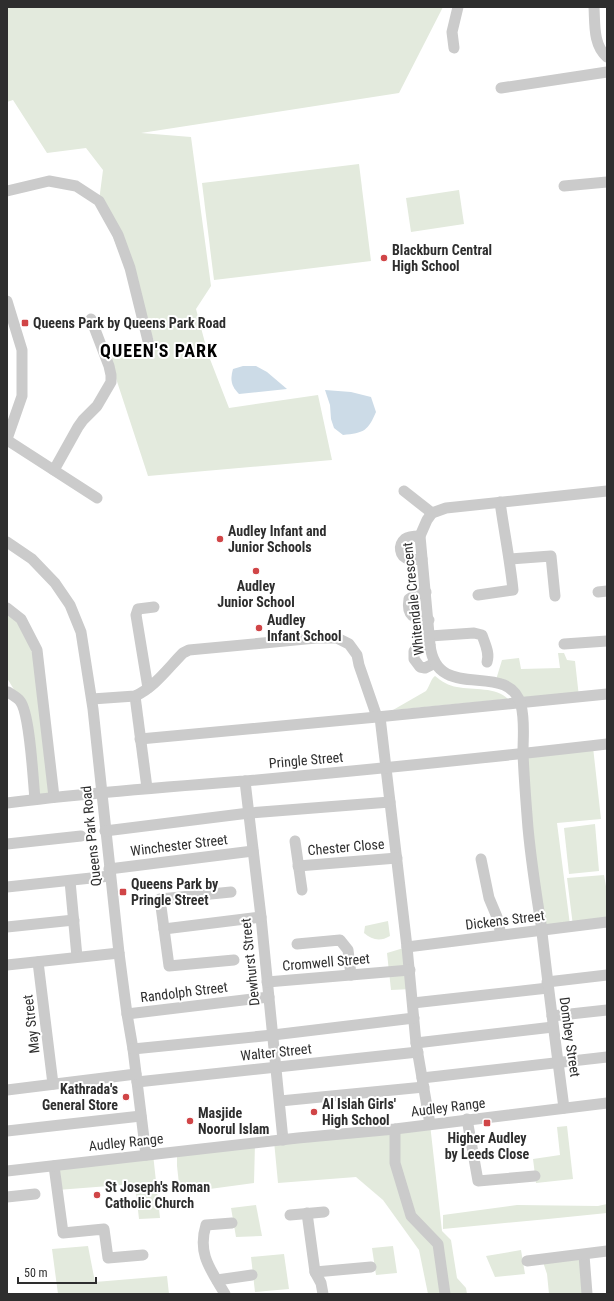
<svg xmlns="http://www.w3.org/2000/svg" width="614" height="1301" font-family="'Roboto Condensed',sans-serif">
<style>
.green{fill:#e3eadd}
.water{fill:#ccdbe7}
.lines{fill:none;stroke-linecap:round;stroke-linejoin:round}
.minor{stroke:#cbcbcb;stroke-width:11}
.poi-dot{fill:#d04547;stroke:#fff;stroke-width:1.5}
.labels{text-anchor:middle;stroke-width:4;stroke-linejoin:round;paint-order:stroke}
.poi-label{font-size:14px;font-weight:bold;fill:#2e2e2e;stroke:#fff;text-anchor:start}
.street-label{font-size:14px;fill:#2e2e2e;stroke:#fff}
.district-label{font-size:18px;font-weight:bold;letter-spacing:1px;fill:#000;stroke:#fff}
</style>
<rect width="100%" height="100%" fill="#fff"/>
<!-- green -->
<g class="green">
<polygon points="7,7 443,7 399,93 141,133 191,137 211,286 196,309 208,354 229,408 318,395 332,460 148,476 108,354 157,349 99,201 103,170 86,148 47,153 13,100 7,102"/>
<polygon points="359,164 371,261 214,280 202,183"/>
<polygon points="459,190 464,224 411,232 406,198"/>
<polygon points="7,608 21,619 39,674 54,797 35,799 25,708 7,678"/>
<polygon points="558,653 564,653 567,660 575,661 579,697 520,702 495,683 502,660 519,658 521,669 560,668"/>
<path d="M435,676c6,5 14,10 22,11 16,3 40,0 51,12l-115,11 33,-19c4,-5 4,-11 9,-15z"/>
<polygon points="593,747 601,819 557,823 570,925 544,929 523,753"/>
<polygon points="595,824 599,871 569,874 564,828"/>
<polygon points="604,875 607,892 607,922 573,926 567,878"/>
<path d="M388,921l2,15c-10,6 -18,4 -26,-3l1,-7z"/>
<polygon points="407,947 412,989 391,990 387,953"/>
<polygon points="430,1124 442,1231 451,1240 457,1278 466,1288 467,1294 428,1294 419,1250 383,1200 356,1177 278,1183 274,1141"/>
<polygon points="567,1126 573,1179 536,1183 533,1159 560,1155 557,1127"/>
<polygon points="255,1143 254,1183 180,1193 177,1166 177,1152"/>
<polygon points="153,1154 160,1218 139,1219 135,1184 57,1190 54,1166"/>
<polygon points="607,1204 607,1213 548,1219 443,1229 443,1215 517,1205 598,1206"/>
<polygon points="256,1205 262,1236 236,1237 231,1208"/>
<polygon points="88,1246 95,1282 167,1276 169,1294 58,1294 52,1249"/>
<polygon points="393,1246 397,1273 376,1275 372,1248"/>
<polygon points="521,1250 525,1274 495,1277 486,1256"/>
<polygon points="284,1254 289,1289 255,1292 251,1257"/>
<polygon points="584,1255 588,1294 549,1294 547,1274 542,1259"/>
</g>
<!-- water -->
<g class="water">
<path d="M243,366h13l11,6 20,17 -48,5c-8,-8 -9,-14 -6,-25z"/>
<path d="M325,390l26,2 20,5 5,15c-8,19 -12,21 -33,23l-9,-7 -3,-9 -1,-14z"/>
</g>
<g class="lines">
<!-- minor -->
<g class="minor">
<path d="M594,7c1,17 -1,38 13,50"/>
<polyline points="454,48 452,32 458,7"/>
<polyline points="501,88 607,72"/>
<polyline points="564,186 607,182"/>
<polyline points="7,191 49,181 76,186 99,201 118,235 130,268 149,345"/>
<polyline points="7,301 22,350 22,396 7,439"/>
<polyline points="7,440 97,498"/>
<polyline points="54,470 78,427 83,420 97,406 111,382 111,375 109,366 91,319"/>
<polyline points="404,491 432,513"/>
<path d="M420,536c-5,0 -11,0 -15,3 -7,6 -6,18 4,20 4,1 9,0 13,0"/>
<polyline points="7,542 32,559 55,583 70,605 81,632 93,709 119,953 127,1014 133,1049 146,1155"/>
<polyline points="510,559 551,556 555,596"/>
<path d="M426,592l-11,3 -6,4c-3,17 5,20 20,21"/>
<polyline points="598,592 607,591"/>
<path d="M478,595l35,-5c-3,-30 -9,-59 -13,-88"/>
<polyline points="7,608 21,619 37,650 54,797"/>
<path d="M430,636l44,-3 8,2c3,9 8,18 5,27"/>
<polyline points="564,644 607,641"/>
<polyline points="430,645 420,646 414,651 414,659 420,667 425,668 435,663"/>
<polyline points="148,688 136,615 138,609 154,607"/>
<path d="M8,692c4,3 9,5 12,9 10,12 13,79 15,98"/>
<polyline points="135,696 147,788"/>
<path d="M92,699l43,-3c19,-8 34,-29 48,-43l6,-3 127,-12h21l12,6 8,11 2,10 18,52"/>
<polyline points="380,717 407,947 416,1043 430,1124"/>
<polyline points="140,739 377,717 607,694"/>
<polyline points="245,781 261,917 283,1140"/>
<path d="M7,803c79,-10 159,-16 238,-22 121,-11 242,-23 362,-37"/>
<polyline points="105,831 249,813 390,802"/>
<polyline points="295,841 302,890"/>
<polyline points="7,844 81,836"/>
<polyline points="481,859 489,898 497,917 501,935"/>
<polyline points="298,866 397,858"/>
<polyline points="109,869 253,851"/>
<polyline points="70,881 77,957"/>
<polyline points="7,887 110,876"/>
<polyline points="231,892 160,899 169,966 234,960"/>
<polyline points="7,927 74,920"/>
<polyline points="164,929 261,917"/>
<polyline points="297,944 340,940 348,950 351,975"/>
<polyline points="407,947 607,922"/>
<polyline points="38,962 53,1084"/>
<polyline points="7,965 119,953"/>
<polyline points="267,982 410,970"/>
<polyline points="547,982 607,975"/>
<polyline points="413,1003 548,988"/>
<polyline points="127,1014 269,997"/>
<polyline points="552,1016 607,1010"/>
<polyline points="416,1043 553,1027"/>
<polyline points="133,1049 273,1035 414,1018"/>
<polyline points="422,1078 607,1057"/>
<polyline points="137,1082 418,1052"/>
<polyline points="7,1090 136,1074"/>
<polyline points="280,1101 424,1087"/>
<path d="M564,1108c-8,-61 -16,-122 -23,-184 -5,-31 -10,-64 -13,-96 -2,-25 -4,-50 -5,-75 0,-17 2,-32 -2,-48 -13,-47 -84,0 -91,-60l-10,-109 7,-16 5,-7 14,-5 161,-17"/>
<polyline points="467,1119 478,1181 535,1176"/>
<polyline points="395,1129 395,1163 411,1216 438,1244 445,1294"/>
<polyline points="7,1131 141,1116"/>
<polyline points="54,1166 63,1233 104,1229 108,1258 143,1255"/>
<polyline points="7,1171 298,1138 395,1129 607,1103"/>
<polyline points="7,1197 35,1194"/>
<polyline points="307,1213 315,1272 321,1283 323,1294"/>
<polyline points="290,1215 324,1212"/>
<polyline points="584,1255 587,1294"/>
<polyline points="527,1261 607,1251"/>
<polyline points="315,1272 371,1267"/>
<polyline points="217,1280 252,1275"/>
<path d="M225,1294c-14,-24 -28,-40 -19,-69l26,-2"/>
</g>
</g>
<!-- markers -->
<g class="poi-dot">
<circle cx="384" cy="258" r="4"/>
<rect x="21" y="319" width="8" height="8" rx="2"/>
<circle cx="220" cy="539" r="4"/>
<circle cx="256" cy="571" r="4"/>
<circle cx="259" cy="628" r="4"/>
<rect x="119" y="888" width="8" height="8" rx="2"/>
<circle cx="126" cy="1097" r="4"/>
<circle cx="314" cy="1112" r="4"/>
<circle cx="190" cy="1121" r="4"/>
<rect x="483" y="1119" width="8" height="8" rx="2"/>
<circle cx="97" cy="1195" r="4"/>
</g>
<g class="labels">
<!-- poi labels -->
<g class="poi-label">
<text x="392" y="255">Blackburn Central<tspan x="392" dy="16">High School</tspan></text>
<text x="33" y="328">Queens Park by Queens Park Road</text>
<text x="228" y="536">Audley Infant and<tspan x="228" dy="16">Junior Schools</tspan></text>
<text x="256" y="591" text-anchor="middle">Audley<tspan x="256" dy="16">Junior School</tspan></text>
<text x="267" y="625">Audley<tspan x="267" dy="16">Infant School</tspan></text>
<text x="131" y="889">Queens Park by<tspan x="131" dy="16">Pringle Street</tspan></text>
<text x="118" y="1094" text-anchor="end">Kathrada's<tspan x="118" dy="16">General Store</tspan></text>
<text x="322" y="1109">Al Islah Girls'<tspan x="322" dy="16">High School</tspan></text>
<text x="198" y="1118">Masjide<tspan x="198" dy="16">Noorul Islam</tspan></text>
<text x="487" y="1143" text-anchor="middle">Higher Audley<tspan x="487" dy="16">by Leeds Close</tspan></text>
<text x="105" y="1192">St Joseph's Roman<tspan x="105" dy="16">Catholic Church</tspan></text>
</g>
<!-- street labels -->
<g class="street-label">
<text transform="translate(413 599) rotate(-96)" y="5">Whitendale Crescent</text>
<text transform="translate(306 760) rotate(-5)" y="5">Pringle Street</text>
<text transform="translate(91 836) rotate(-96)" y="5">Queens Park Road</text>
<text transform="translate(179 845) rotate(-7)" y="5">Winchester Street</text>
<text transform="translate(346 847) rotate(-5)" y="5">Chester Close</text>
<text transform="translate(505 920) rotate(-7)" y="5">Dickens Street</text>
<text transform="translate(250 962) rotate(-96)" y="5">Dewhurst Street</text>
<text transform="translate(326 962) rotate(-5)" y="5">Cromwell Street</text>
<text transform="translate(184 992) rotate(-7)" y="5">Randolph Street</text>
<text transform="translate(31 1024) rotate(-97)" y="5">May Street</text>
<text transform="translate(570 1037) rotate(82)" y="5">Dombey Street</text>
<text transform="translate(276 1052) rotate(-6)" y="5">Walter Street</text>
<text transform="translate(448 1107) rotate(-7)" y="5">Audley Range</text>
<text transform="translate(126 1142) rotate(-6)" y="5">Audley Range</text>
</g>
<!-- district labels -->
<g class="district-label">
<text x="159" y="357">QUEEN'S PARK</text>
</g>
</g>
<!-- border -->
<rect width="614" height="1301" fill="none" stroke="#2e2e2e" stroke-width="16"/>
<!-- scale -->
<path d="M18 1277v6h78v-6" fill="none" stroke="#2e2e2e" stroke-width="2"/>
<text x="24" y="1277" font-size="12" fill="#2e2e2e" stroke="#ffffff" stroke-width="3" paint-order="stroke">50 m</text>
</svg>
